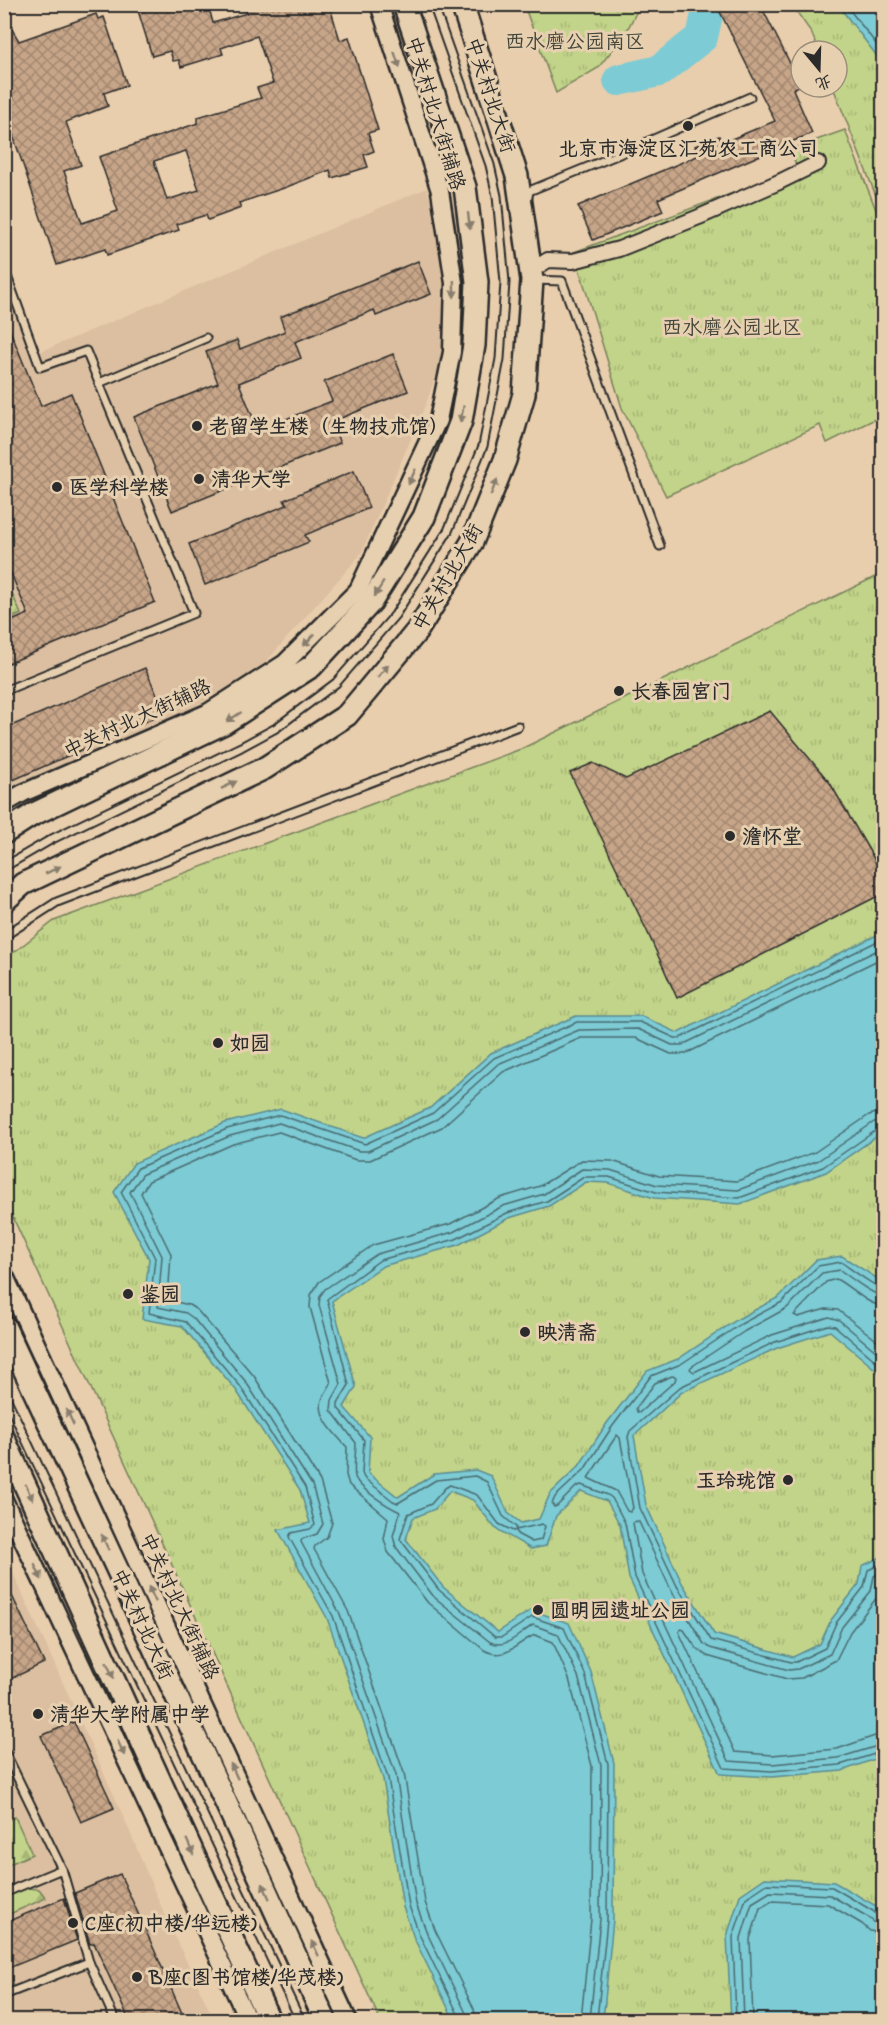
<svg xmlns="http://www.w3.org/2000/svg" width="888" height="2025" font-family="'Indie Flower','LXGW WenKai TC',sans-serif">
<style>
.built{fill:#dbbfa0}
.grass{fill:url(#grass-tufts);stroke:#76805a;stroke-width:1.5}
.forest{fill:url(#forest-firs);stroke:#76805a;stroke-width:1.5}
.garden{fill:url(#garden-furrows);stroke:#76805a;stroke-width:1.5}
.water{fill:#7bcbd5;stroke:#5b8b91;stroke-width:1.5}
.lines{fill:none;stroke-linecap:round;stroke-linejoin:round}
.shore{stroke:#4b6b6f;stroke-width:1.5}
.river{stroke:#7bcbd5;stroke-width:32}
.building{fill:url(#building-cross-hatch);stroke:#2b2b2b;stroke-width:1.5;fill-rule:evenodd}
.service-casing{stroke:#2b2b2b;stroke-width:11}
.minor-casing{stroke:#2b2b2b;stroke-width:18}
.tertiary-casing{stroke:#2b2b2b;stroke-width:21}
.primary-casing{stroke:#2b2b2b;stroke-width:26}
.service{stroke:#e7d0b0;stroke-width:7}
.minor{stroke:#e7d0b0;stroke-width:14}
.tertiary{stroke:#e7d0b0;stroke-width:16}
.primary{stroke:#e7d0b0;stroke-width:21}
.oneway{fill:#897e6e}
.poi-dot{fill:#2b2b2b;stroke:#e7d0b0;stroke-width:2}
.labels{text-anchor:middle;stroke-width:6;stroke-linejoin:round;paint-order:stroke}
.park-label{font-size:20px;fill:#424439;stroke:#e7d0b0}
.street-label{font-size:20px;fill:#2b2b2b;stroke:#e7d0b0}
.poi-label{font-size:20px;font-weight:bold;fill:#2b2b2b;stroke:#e7d0b0;text-anchor:start}
</style>
<defs>
<pattern id="grass-tufts" width="24" height="20" patternUnits="userSpaceOnUse" patternTransform="scale(1.5)"><rect width="24" height="20" fill="#c2d489"/><path d="M3 7l-1-3M5 7V3M7 7l1-3M15 17l-1-3M17 17v-4M19 17l1-3" fill="none" stroke="#a7b676"/></pattern>
<pattern id="forest-firs" width="22" height="20" patternUnits="userSpaceOnUse" patternTransform="scale(1.5)"><rect width="22" height="20" fill="#c2d489"/><path d="M5 1l3.5 6h-7zM16 11l3.5 6h-7z" fill="#a7b676"/></pattern>
<pattern id="garden-furrows" width="10" height="10" patternUnits="userSpaceOnUse" patternTransform="scale(1.5)"><rect width="10" height="10" fill="#c2d489"/><path d="M-1 1l2-2M0 10L10 0M9 11l2-2" fill="none" stroke="#a7b676"/></pattern>
<pattern id="building-cross-hatch" width="8" height="8" patternUnits="userSpaceOnUse" patternTransform="scale(1.5)"><rect width="8" height="8" fill="#c7a588"/><path d="M0 0l8 8M0 8l8-8" fill="none" stroke="#a2876f"/></pattern>
</defs>
<rect width="100%" height="100%" fill="#e9cead"/>
<filter id="ink" filterUnits="userSpaceOnUse"><feTurbulence type="fractalNoise" baseFrequency=".0167" numOctaves="2"/><feDisplacementMap in="SourceGraphic" scale="12" xChannelSelector="R" yChannelSelector="G"/><feConvolveMatrix kernelMatrix="1 2 1 2 8 2 1 2 1" color-interpolation-filters="sRGB"/></filter>
<g filter="url(#ink)">
<!-- built -->
<g class="built">
<polygon points="427,188 448,271 445,349 426,404 361,554 256,673 145,733 5,790 4,256 40,352"/>
<polygon points="4,1553 122,1813 160,1904 214,2020 5,2020"/>
</g>
<!-- grass -->
<g class="grass">
<polygon points="524,5 524,4 640,5 625,34 598,68 556,93"/>
<polygon points="792,5 883,5 883,214 833,87 837,87 837,51 819,51 811,32"/>
<polygon points="845,130 883,228 883,415 827,443 820,425 666,496 622,408 574,252 797,169 791,149"/>
<polygon points="883,573 883,2020 380,2020 5,1200 4,960 54,921 521,749"/>
</g>
<!-- forest -->
<g class="forest">
<polygon points="15,1817 32,1854 5,1866 5,1821"/>
<polygon points="26,1888 39,1889 46,1898 5,1916 5,1898"/>
</g>
<!-- garden -->
<polygon class="garden" points="4,575 21,614 5,621 4,621"/>
<!-- water -->
<g class="water">
<polygon points="838,5 876,5 883,11 883,64"/>
<polygon points="883,932 883,1132 826,1172 740,1204 654,1198 608,1183 586,1182 549,1206 509,1218 458,1245 383,1266 332,1301 356,1387 344,1407 370,1437 368,1473 398,1497 434,1474 476,1470 491,1476 508,1513 521,1523 539,1519 550,1494 579,1466 607,1423 647,1371 678,1359 738,1319 779,1297 816,1260 842,1256 875,1277 883,1285 883,1376 830,1331 777,1348 682,1392 634,1436 646,1505 682,1583 714,1634 793,1657 820,1644 831,1620 859,1584 862,1566 883,1556 883,1756 842,1771 772,1777 720,1774 629,1578 620,1525 607,1501 581,1491 556,1516 546,1546 531,1549 495,1528 473,1500 450,1491 435,1509 413,1518 406,1539 443,1587 498,1632 531,1610 569,1623 591,1672 614,1763 613,1920 603,2020 454,2020 414,1938 403,1907 383,1779 327,1618 278,1530 310,1523 300,1490 236,1390 182,1326 142,1319 149,1259 114,1192 134,1163 225,1123 281,1109 363,1138 430,1108 491,1053 576,1016 641,1016 678,1033"/>
<polygon points="765,1878 834,1882 878,1907 884,1914 883,2020 731,2020 727,1936 740,1895"/>
</g>
<g class="lines">
<!-- shore -->
<g class="shore">
<polyline points="845,4 884,54"/>
<path d="M884,1289c-8,-1 -34,-21 -43,-27l-23,4 -36,36 -41,22 -60,40 -30,12 -39,51 -28,43 -29,27 -3,7 2,3 3,-1 19,-19 5,-2 27,10 4,3 13,25 10,54 89,191 48,3 68,-6 44,-14"/>
<path d="M884,1296c-11,0 -34,-19 -44,-26l-18,3 -35,35 -42,23 -54,36 -1,2 4,3 78,-37 57,-18 10,3 45,38"/>
<path d="M884,1306c-18,-1 -32,-19 -48,-27l-10,3 -32,33 4,2 28,-8 12,1 46,36"/>
<polyline points="884,1368 835,1326 828,1325 775,1342 680,1387 630,1431 628,1437 640,1508 677,1586 711,1640 791,1662 796,1662 825,1648 836,1623 864,1587 868,1570 884,1563"/>
<polygon points="672,1376 676,1377 675,1381 640,1412 637,1412 636,1408 655,1383"/>
<polygon points="617,1435 620,1438 633,1508 630,1512 627,1511 616,1491 588,1478"/>
<polyline points="884,1571 874,1576 871,1591 842,1627 830,1654 798,1669 789,1670 710,1648 704,1644 671,1590 639,1522 636,1521 633,1523 642,1574 729,1761 772,1764 838,1758 884,1744"/>
<polyline points="884,1581 878,1596 850,1632 836,1660 802,1678 787,1679 707,1656 696,1648 684,1630 681,1629 679,1632 735,1752 772,1755 837,1749 875,1736 884,1735"/>
<polyline points="459,2020 459,2016 420,1936 409,1906 388,1778 333,1616 289,1537 291,1533 310,1529 315,1525 305,1487 240,1386 186,1322 149,1313 155,1258 121,1192 138,1168 227,1129 280,1115 365,1144 433,1113 494,1058 577,1022 640,1022 675,1038 680,1038 884,938"/>
<polyline points="467,2020 466,2013 427,1933 416,1904 396,1775 340,1614 301,1542 302,1539 317,1534 323,1524 312,1485 246,1382 193,1318 186,1313 158,1307 162,1256 130,1192 143,1174 230,1136 279,1123 359,1151 368,1151 437,1119 498,1064 579,1030 638,1029 672,1045 682,1045 884,947"/>
<polyline points="476,2020 474,2009 435,1930 425,1902 404,1773 348,1611 314,1549 315,1546 327,1537 332,1523 320,1481 254,1376 197,1310 189,1305 168,1300 171,1254 141,1193 149,1181 233,1144 279,1132 356,1160 370,1160 442,1127 503,1072 581,1038 636,1038 671,1054 685,1054 884,957"/>
<path d="M581,2020l10,-101 1,-153 -23,-87 -16,-37 -18,-7c-18,7 -29,27 -51,15l-56,-47 -40,-51 -4,-13 4,-21 -39,-33 -3,-10 1,-28c-11,-12 -30,-29 -25,-47 2,-6 7,-12 9,-17l-21,-76 1,-12 8,-13 54,-37 77,-21 50,-26 40,-12 42,-26 30,1 47,15 78,5 78,-29 54,-37 15,-4"/>
<path d="M590,2020l10,-101 1,-154 -23,-89 -20,-42 -25,-9c-13,8 -27,25 -43,17l-56,-45 -38,-50 -3,-11 7,-24c-11,-5 -41,-23 -45,-35 -2,-10 1,-24 1,-34l-25,-33 1,-10 9,-16 -22,-79 1,-9 5,-7 52,-35 76,-22 50,-26 41,-12 38,-25 28,1 47,15 81,5 81,-30 55,-38 10,-2"/>
<polyline points="597,2020 607,1920 608,1764 585,1674 564,1628 532,1617 502,1637 495,1637 439,1590 400,1539 408,1514 431,1504 445,1488 450,1485 477,1495 499,1524 513,1531 516,1530 517,1534 532,1542 541,1540 545,1526 542,1524 516,1530 516,1527 503,1516 487,1482 475,1476 436,1480 398,1503 393,1501 364,1478 362,1473 364,1440 338,1408 338,1403 349,1385 327,1299 380,1260 456,1239 507,1213 547,1201 584,1177 609,1177 656,1192 739,1198 823,1167 878,1129 884,1128"/>
<polyline points="736,2020 733,1937 746,1898 767,1884 832,1887 873,1911 878,1916 884,1917"/>
<polyline points="744,2020 741,1938 752,1903 770,1892 830,1895 868,1917 875,1923 884,1925"/>
<polyline points="753,2020 750,1939 760,1908 772,1901 828,1904 862,1924 870,1931 884,1934"/>
</g>
<!-- river -->
<polyline class="river" points="619,80 659,71 702,37 708,10 705,4"/>
</g>
<!-- building -->
<g class="building">
<path d="M136,4h72l5,19 34,-10 -3,-9h85l11,36 9,-3 29,93 -10,3 6,18 -10,4 4,12 -36,11 -2,-8 -46,18 -45,15 2,5 -33,12 -2,-5 -29,9 2,6 -72,25 -2,-6 -48,16 -53,-156v-93l15,25 77,-27 2,5 6,-2 23,68 -23,8 4,13 -42,16 15,43 -17,6 18,52 36,-12 -19,-54 99,-34v-6l63,-19 -4,-10 16,-5 -16,-47 -36,12 2,6 -42,13 -2,-7 -6,1 -3,-10 -18,5zM186,151l13,39 -32,10 -13,-39z"/>
<polygon points="716,4 760,4 801,85 793,89 812,133 658,199 663,211 593,240 578,206 697,156 695,146 719,136 722,143 775,121"/>
<polygon points="418,261 431,294 376,316 374,310 295,342 301,358 239,383 258,430 332,401 324,382 393,354 408,391 331,422 340,443 172,511 134,417 218,383 206,352 237,340 240,349 285,331 280,317"/>
<polygon points="5,318 41,406 71,393 155,602 4,665 4,624 28,614 9,569 4,571"/>
<polygon points="354,471 369,508 305,535 309,542 205,585 189,544 287,505 284,500"/>
<polygon points="145,668 165,713 4,784 4,729"/>
<polygon points="770,711 830,783 884,876 884,893 677,998 647,931 570,773 593,763 626,779"/>
<polygon points="4,1579 44,1663 4,1682"/>
<polygon points="74,1722 114,1808 81,1822 41,1736"/>
<polygon points="120,1874 142,1922 185,2020 129,2020 94,1943 90,1944 75,1893"/>
<polygon points="64,1898 77,1940 4,1970 4,1923"/>
</g>
<g class="lines">
<defs>
<g id="service">
<polyline points="528,197 529,191 617,155 750,97"/>
<polyline points="4,268 40,367 86,351 99,383"/>
<polyline points="534,280 562,281 660,546"/>
<polyline points="4,691 194,613 99,383 206,338"/>
<polyline points="4,867 52,839 241,747 276,728 336,683 395,615 448,531 483,446 500,359 505,282 497,196 490,165 433,4"/>
<polyline points="4,936 57,902 518,726"/>
<polyline points="4,1393 300,2020"/>
<polyline points="4,1750 62,1869 4,1893"/>
<polyline points="62,1869 89,1962 115,2020"/>
<polyline points="4,1995 89,1962"/>
</g>
<polyline id="minor" points="531,271 548,260 573,261 619,249 699,217 779,182 818,163"/>
<g id="tertiary">
<polyline points="4,804 23,793 207,713 285,663 358,590 438,420 452,352 454,283 440,191 379,4"/>
<polyline points="4,1274 348,2020"/>
<polyline points="4,1500 248,2020"/>
</g>
<g id="primary">
<polyline points="4,833 32,815 224,723 312,666 371,602 424,517 461,421 474,345 477,282 465,187 404,4"/>
<polyline points="4,901 23,884 265,768 347,715 417,631 472,542 505,460 524,394 532,280 517,176 462,4"/>
<polyline points="4,1326 227,1805 325,2020"/>
<polyline points="4,1439 269,2020"/>
</g>
</defs>
<!-- service casing -->
<use href="#service" class="service-casing"/>
<!-- minor casing -->
<use href="#minor" class="minor-casing"/>
<!-- tertiary casing -->
<use href="#tertiary" class="tertiary-casing"/>
<!-- primary casing -->
<use href="#primary" class="primary-casing"/>
<!-- service -->
<use href="#service" class="service"/>
<!-- minor -->
<use href="#minor" class="minor"/>
<!-- tertiary -->
<use href="#tertiary" class="tertiary"/>
<!-- primary -->
<use href="#primary" class="primary"/>
</g>
<!-- one-way arrows -->
<defs><path id="oneway-solid" d="M-6-.8H1V-3.2L6.5 0L1 3.2V.8H-6Z" transform="scale(1.5)"/></defs>
<g class="oneway">
<use href="#oneway-solid" transform="translate(397 60) rotate(72)"/>
<use href="#oneway-solid" transform="translate(469 221) rotate(83)"/>
<use href="#oneway-solid" transform="translate(454 289) rotate(89)"/>
<use href="#oneway-solid" transform="translate(462 414) rotate(102)"/>
<use href="#oneway-solid" transform="translate(412 477) rotate(115)"/>
<use href="#oneway-solid" transform="translate(494 487) rotate(-68)"/>
<use href="#oneway-solid" transform="translate(379 589) rotate(122)"/>
<use href="#oneway-solid" transform="translate(309 640) rotate(134)"/>
<use href="#oneway-solid" transform="translate(383 671) rotate(-50)"/>
<use href="#oneway-solid" transform="translate(234 717) rotate(147)"/>
<use href="#oneway-solid" transform="translate(229 785) rotate(-26)"/>
<use href="#oneway-solid" transform="translate(53 870) rotate(-26)"/>
<use href="#oneway-solid" transform="translate(70 1417) rotate(-115)"/>
<use href="#oneway-solid" transform="translate(29 1492) rotate(66)"/>
<use href="#oneway-solid" transform="translate(105 1542) rotate(-115)"/>
<use href="#oneway-solid" transform="translate(38 1572) rotate(65)"/>
<use href="#oneway-solid" transform="translate(152 1594) rotate(-115)"/>
<use href="#oneway-solid" transform="translate(110 1670) rotate(66)"/>
<use href="#oneway-solid" transform="translate(121 1748) rotate(65)"/>
<use href="#oneway-solid" transform="translate(234 1771) rotate(-115)"/>
<use href="#oneway-solid" transform="translate(190 1847) rotate(66)"/>
<use href="#oneway-solid" transform="translate(266 1891) rotate(-114)"/>
<use href="#oneway-solid" transform="translate(315 1948) rotate(-115)"/>
</g>
</g>
<!-- markers -->
<g class="poi-dot">
<circle cx="688" cy="126" r="6"/>
<circle cx="197" cy="426" r="6"/>
<circle cx="199" cy="479" r="6"/>
<circle cx="57" cy="487" r="6"/>
<circle cx="619" cy="691" r="6"/>
<circle cx="730" cy="836" r="6"/>
<circle cx="218" cy="1043" r="6"/>
<circle cx="128" cy="1294" r="6"/>
<circle cx="525" cy="1332" r="6"/>
<circle cx="788" cy="1480" r="6"/>
<circle cx="538" cy="1610" r="6"/>
<circle cx="38" cy="1714" r="6"/>
<circle cx="73" cy="1923" r="6"/>
<circle cx="137" cy="1977" r="6"/>
</g>
<g class="labels">
<!-- park labels -->
<g class="park-label">
<text x="575" y="48">西水磨公园南区</text>
<text x="732" y="334">西水磨公园北区</text>
</g>
<!-- street labels -->
<g class="street-label">
<text transform="translate(491 95) rotate(72)" y="7">中关村北大街</text>
<text transform="translate(436 113) rotate(73)" y="7">中关村北大街辅路</text>
<text transform="translate(447 577) rotate(-60)" y="7">中关村北大街</text>
<text transform="translate(137 718) rotate(-25)" y="7">中关村北大街辅路</text>
<text transform="translate(180 1606) rotate(65)" y="7">中关村北大街辅路</text>
<text transform="translate(143 1624) rotate(65)" y="7">中关村北大街</text>
</g>
<!-- poi labels -->
<g class="poi-label">
<text x="688" y="155" text-anchor="middle">北京市海淀区汇苑农工商公司</text>
<text x="209" y="433">老留学生楼（生物技术馆）</text>
<text x="211" y="486">清华大学</text>
<text x="69" y="494">医学科学楼</text>
<text x="631" y="698">长春园宫门</text>
<text x="742" y="843">澹怀堂</text>
<text x="230" y="1050">如园</text>
<text x="140" y="1301">鉴园</text>
<text x="537" y="1339">映清斋</text>
<text x="776" y="1487" text-anchor="end">玉玲珑馆</text>
<text x="550" y="1617">圆明园遗址公园</text>
<text x="50" y="1721">清华大学附属中学</text>
<text x="85" y="1930">C座(初中楼/华远楼)</text>
<text x="149" y="1984">B座(图书馆楼/华茂楼)</text>
</g>
</g>
<!-- margin -->
<rect width="888" height="2025" fill="none" stroke="#e7d0b0" stroke-width="24"/>
<rect x="12" y="12" width="864" height="2001" fill="none" stroke="#2b2b2b" stroke-width="2" filter="url(#ink)"/>
<!-- north arrow -->
<g transform="translate(819 69) rotate(161)"><circle r="28" fill="#e7d0b0" stroke="#9c8e7b" stroke-width="1.5"/>
<path d="M0-4.5L10 22L0 15L-10 22Z" fill="#2b2b2b"/>
<text y="-9" font-size="16" font-weight="bold" text-anchor="middle" fill="#2b2b2b">北</text>
</g>
</svg>
